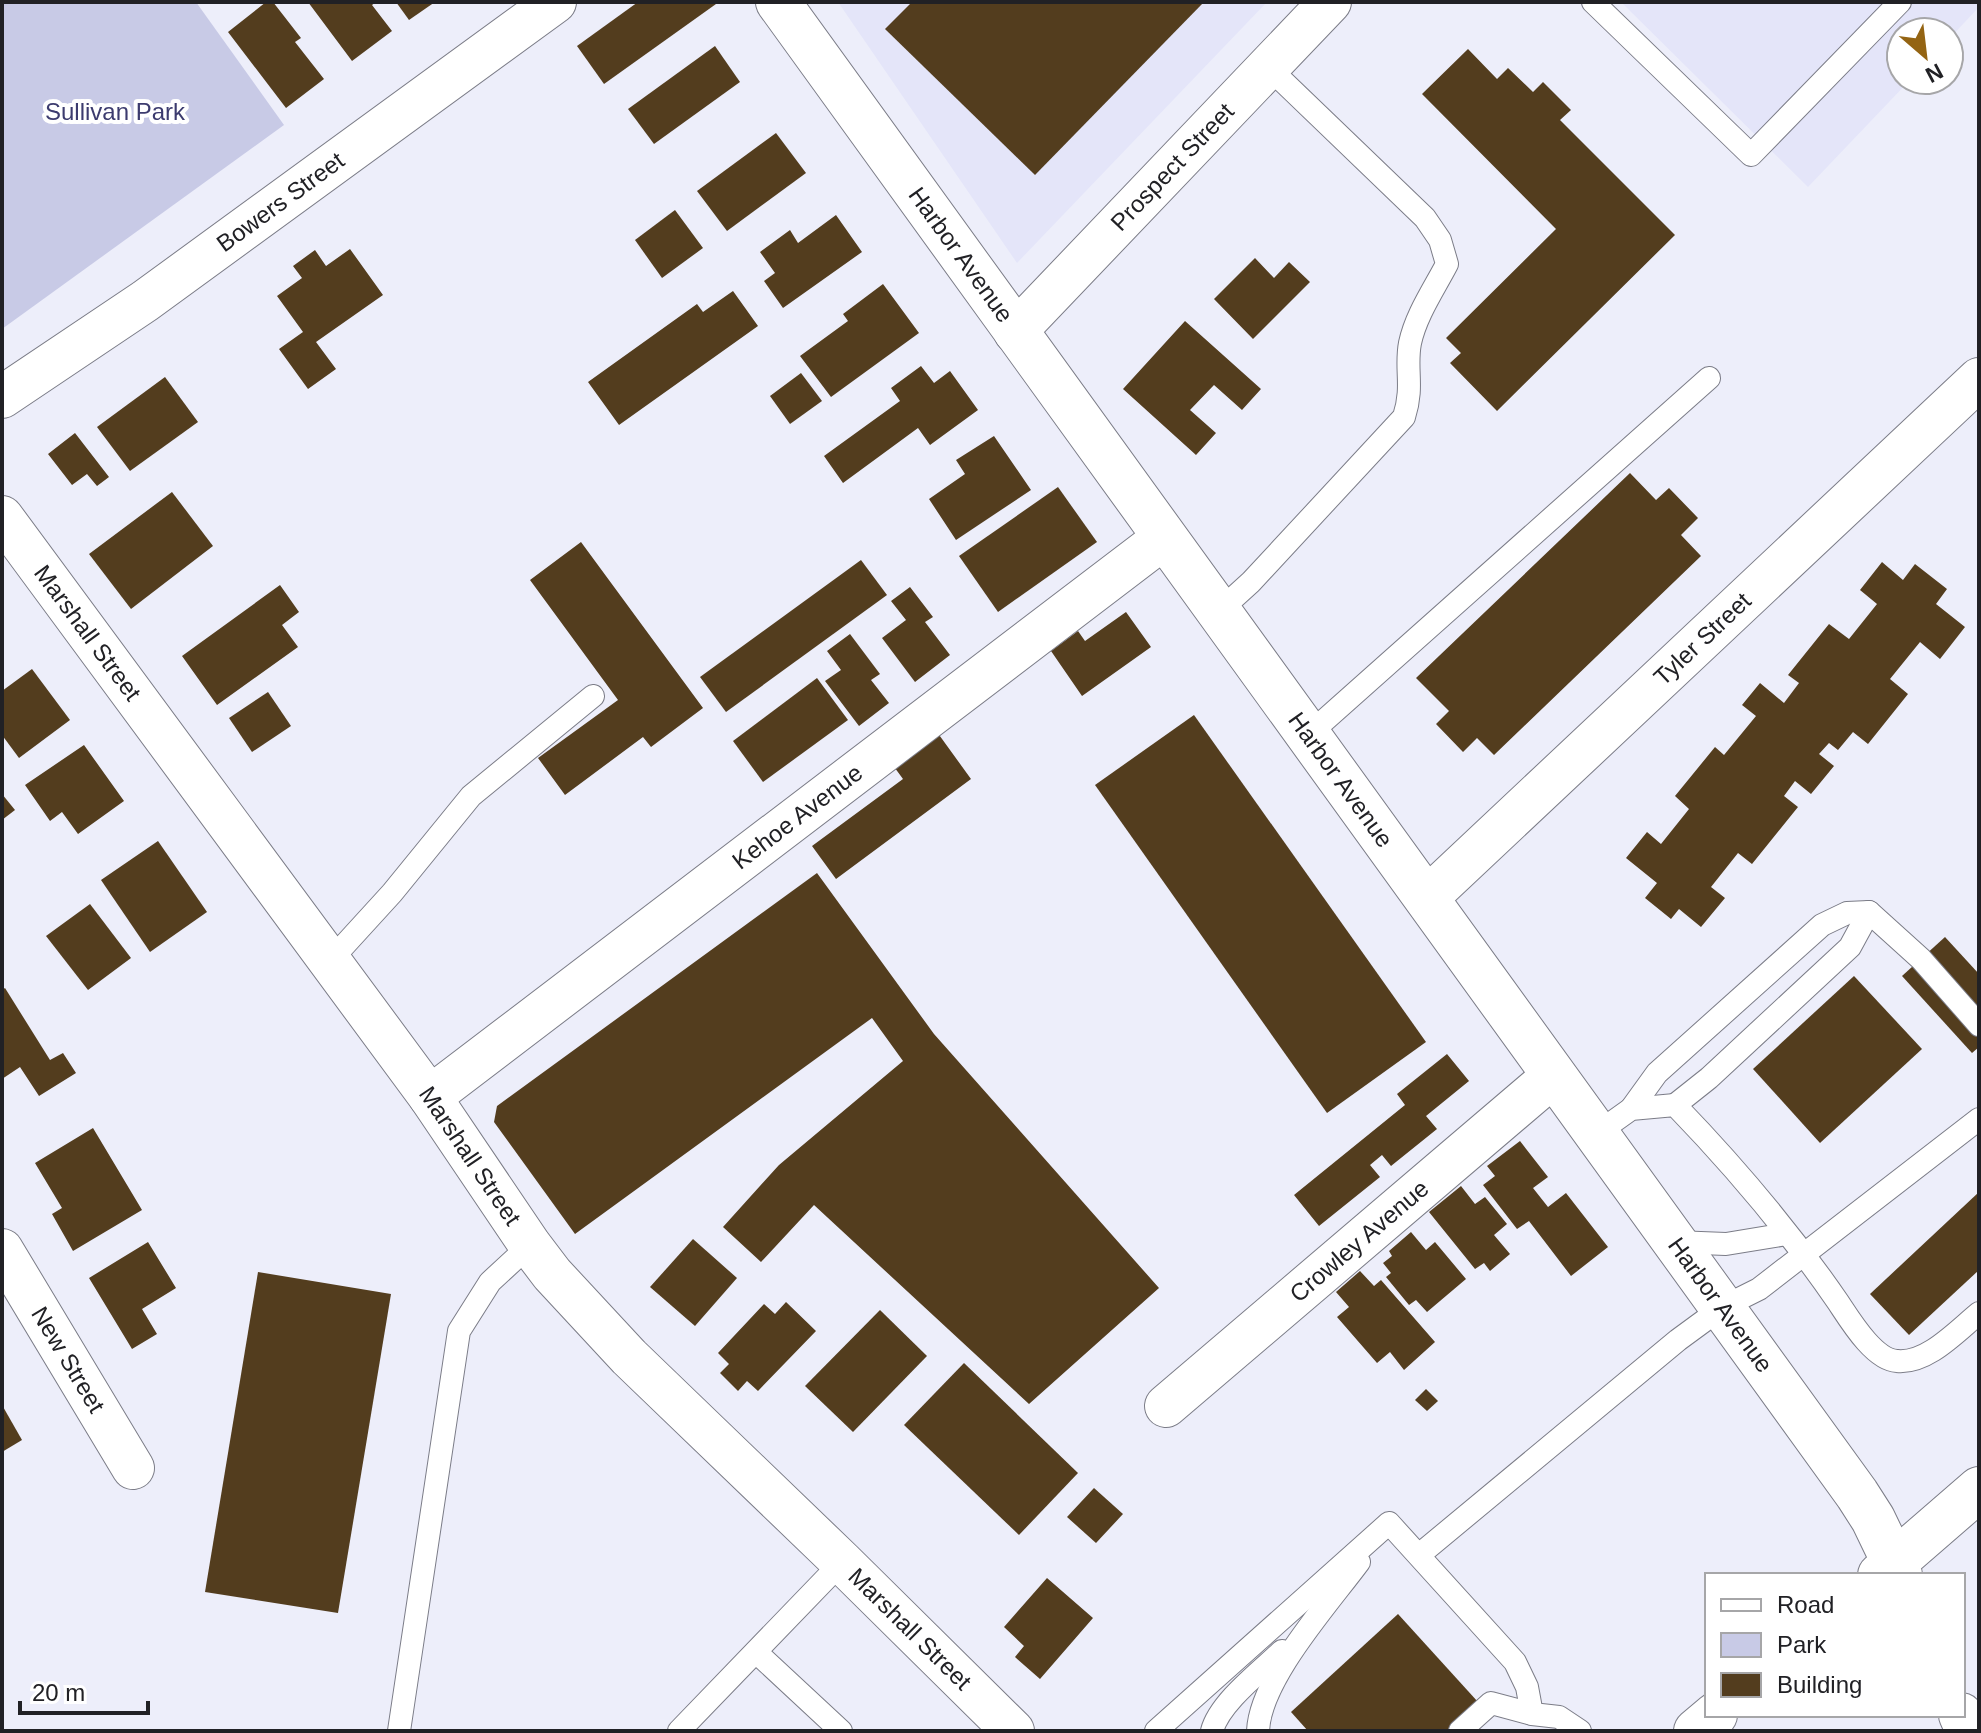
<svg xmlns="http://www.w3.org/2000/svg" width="1981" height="1733" font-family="Arial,sans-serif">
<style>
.built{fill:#e4e5f9}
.green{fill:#c8cae6}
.building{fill:#533d1e}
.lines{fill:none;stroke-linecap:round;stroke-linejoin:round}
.service-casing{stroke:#7b7c87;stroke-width:24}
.minor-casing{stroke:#7b7c87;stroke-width:44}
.tertiary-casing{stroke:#7b7c87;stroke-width:46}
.primary-casing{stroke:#7b7c87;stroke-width:46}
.service{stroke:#fff;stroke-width:22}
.minor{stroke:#fff;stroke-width:42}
.tertiary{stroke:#fff;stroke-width:44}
.primary{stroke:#fff;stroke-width:44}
.labels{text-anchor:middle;stroke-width:8;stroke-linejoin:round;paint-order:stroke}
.park-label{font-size:24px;fill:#3c3b6e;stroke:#fff}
.street-label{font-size:24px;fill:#212125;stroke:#fff}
</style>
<rect width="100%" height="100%" fill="#edeefa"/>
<!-- built -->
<g class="built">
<polygon points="838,2 1267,2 1017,263"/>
<polygon points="1621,2 1979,2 1979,7 1949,39 1949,32 1901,32 1901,80 1910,80 1808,187"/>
</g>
<!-- green -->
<polygon class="green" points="2,2 196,2 284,125 2,329"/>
<!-- building -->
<g class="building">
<polygon points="266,2 273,2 301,38 295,42 324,79 286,108 228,32"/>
<polygon points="308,2 376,2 372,5 392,31 352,61"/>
<polygon points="396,2 435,2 409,20"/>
<polygon points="638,2 716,4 604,84 577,46"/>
<polygon points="912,2 1204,2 1035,175 885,29"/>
<polygon points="715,46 740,82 654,144 628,109"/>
<polygon points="1468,49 1497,79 1508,68 1533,92 1543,82 1571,110 1560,120 1675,235 1497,411 1450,363 1461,353 1446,338 1556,229 1422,94"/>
<polygon points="776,133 806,173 727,231 697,191"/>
<polygon points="675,210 703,248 662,278 635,240"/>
<polygon points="836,215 862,252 783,308 764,281 775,273 760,252 790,230 798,243"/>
<polygon points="350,249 383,295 316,342 336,369 308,389 279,349 303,332 277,296 302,278 293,266 315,250 326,266"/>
<polygon points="1255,258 1274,278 1289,262 1310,282 1253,339 1214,299"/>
<polygon points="883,284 919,333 831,397 800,356 848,321 843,314"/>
<polygon points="733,291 758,326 619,425 588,382 697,304 703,312"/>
<polygon points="1185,321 1261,389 1242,410 1214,385 1190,410 1216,433 1196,455 1123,389"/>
<polygon points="921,366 934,383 950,371 978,410 930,445 918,428 843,483 824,456 900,401 891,388"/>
<polygon points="801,373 822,401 790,424 770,396"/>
<polygon points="165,377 198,422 130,471 97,427"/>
<polygon points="75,433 109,477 97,486 87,474 72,485 48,454"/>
<polygon points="994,436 1031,490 956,540 929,499 965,474 956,460"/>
<polygon points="1630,473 1656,500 1669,488 1698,518 1681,535 1701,556 1494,755 1477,738 1463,752 1436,724 1449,711 1416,678"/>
<polygon points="1058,487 1097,542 998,612 959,556"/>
<polygon points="172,492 213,546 131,609 89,554"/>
<polygon points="581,542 703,708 651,747 643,737 565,795 538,758 618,700 530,580"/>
<polygon points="861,560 887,595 726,712 700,677"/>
<polygon points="1882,562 1903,580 1915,564 1947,589 1936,604 1965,627 1940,659 1920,642 1890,679 1908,694 1868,744 1853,732 1838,750 1829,743 1819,754 1834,766 1811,794 1795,781 1784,796 1798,807 1752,864 1738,853 1711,887 1725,898 1701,927 1679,909 1671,919 1645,898 1657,883 1626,858 1647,832 1661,844 1689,809 1675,796 1715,747 1724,755 1756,716 1742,705 1760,683 1784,703 1799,683 1788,675 1829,624 1849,639 1877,604 1860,590"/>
<polygon points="280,585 299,612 282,625 298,647 217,705 182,656"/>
<polygon points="910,587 933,617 925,622 950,655 915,682 882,638 906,620 891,601"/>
<polygon points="1126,612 1151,647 1082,696 1051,651 1078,631 1085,641"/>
<polygon points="850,634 880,674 871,680 889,703 859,726 825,681 841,670 827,651"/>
<polygon points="32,669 70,720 19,758 2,735 2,691"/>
<polygon points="817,678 848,720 763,782 733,741"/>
<polygon points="268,692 291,726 252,752 229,718"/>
<polygon points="1194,715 1426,1042 1327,1113 1095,785"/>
<polygon points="937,732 971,779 836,879 812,846 903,779 892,764"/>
<polygon points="84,745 124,801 78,834 62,812 50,821 25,785"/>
<polygon points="2,794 15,810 2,820"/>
<polygon points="158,841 207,912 150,952 101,880"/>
<polygon points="817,873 934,1034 1159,1288 1029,1404 814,1205 761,1262 723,1227 779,1165 903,1061 872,1018 575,1234 494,1122 497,1106"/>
<polygon points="90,904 131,958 88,990 46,936"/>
<polygon points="1945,937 1979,974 1979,1047 1972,1053 1902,976"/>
<polygon points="1854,976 1922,1049 1820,1143 1753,1069"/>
<polygon points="5,988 50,1060 63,1053 76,1073 39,1096 20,1067 2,1079 2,990"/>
<polygon points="1447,1054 1469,1081 1426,1116 1437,1129 1391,1166 1382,1155 1370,1165 1380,1177 1319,1226 1294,1195 1405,1105 1397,1094"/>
<polygon points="93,1128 142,1210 73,1251 52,1214 62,1208 35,1163"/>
<polygon points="1520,1141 1548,1177 1533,1188 1548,1207 1566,1193 1608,1247 1571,1276 1529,1221 1517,1229 1483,1185 1495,1176 1487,1166"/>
<polygon points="1461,1186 1475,1204 1485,1197 1507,1224 1494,1235 1510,1254 1490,1271 1484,1263 1475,1269 1429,1212"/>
<polygon points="1979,1192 1979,1270 1909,1335 1870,1294"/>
<polygon points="1411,1232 1426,1250 1435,1242 1466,1279 1427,1312 1416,1300 1409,1305 1386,1277 1391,1273 1383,1263 1392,1256 1389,1251"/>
<polygon points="693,1239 737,1278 695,1326 650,1287"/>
<polygon points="148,1242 176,1288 142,1309 157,1334 132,1349 89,1278"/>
<polygon points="1360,1271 1374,1286 1381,1280 1435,1342 1404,1370 1390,1352 1377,1363 1337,1317 1349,1307 1336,1292"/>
<polygon points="258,1272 391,1294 338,1613 205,1592"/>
<polygon points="786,1302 816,1331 758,1391 747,1381 738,1391 720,1373 729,1364 718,1353 764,1304 775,1314"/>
<polygon points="880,1310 927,1356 853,1432 805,1386"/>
<polygon points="964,1363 1078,1473 1019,1535 904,1425"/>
<polygon points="1426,1389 1438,1401 1427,1411 1415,1400"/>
<polygon points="2,1405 22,1440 2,1452"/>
<polygon points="1094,1488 1123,1514 1096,1543 1067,1517"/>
<polygon points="1047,1578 1093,1618 1040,1679 1015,1657 1024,1646 1004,1627"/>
<polygon points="1398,1614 1478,1702 1446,1731 1308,1731 1291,1712"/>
</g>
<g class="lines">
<defs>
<g id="service">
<polyline points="1593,2 1751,155 1900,2"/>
<path d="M1218,612l33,-30 153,-165c10,-31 1,-48 6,-74 6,-28 24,-54 37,-79l-7,-24 -15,-22 -156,-150"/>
<polyline points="1308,735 1709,378"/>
<polyline points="329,962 392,893 471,796 593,696"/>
<polyline points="1675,1105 1709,1078 1850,947 1869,912"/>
<polyline points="1631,1109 1657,1073 1822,925 1847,913 1869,912 1921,959 1979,1025"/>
<path d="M1596,1134l35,-25 44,-4c59,61 115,127 163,197 12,18 36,58 59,59 30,3 60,-30 82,-48"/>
<polyline points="1675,1242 1726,1244 1787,1234"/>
<polyline points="1419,1555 1678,1340 1723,1307 1759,1289 1979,1119"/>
<polyline points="756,1652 841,1731"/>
<polyline points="399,1731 459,1331 490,1282 530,1245"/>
<polyline points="679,1731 842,1562"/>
<polyline points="1156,1731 1389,1523 1515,1662 1527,1687 1532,1714 1559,1717 1580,1731"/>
<path d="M1212,1731c7,-28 49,-60 70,-80"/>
<path d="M1258,1731c2,-52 70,-127 101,-169"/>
<polyline points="1460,1731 1491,1703 1532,1714"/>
</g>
<g id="minor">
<path id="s1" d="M1015,332l315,-330"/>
<path id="s2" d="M2,397l143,-96 410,-299"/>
<path id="s3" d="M2,517l428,580 100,148 22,29 77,83 213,205 171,169"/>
<path id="s4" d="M1427,898l552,-519"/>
<path id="s5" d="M430,1097l735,-560"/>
<path id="s6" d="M2,1250l131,218"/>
<path id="s7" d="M1166,1406l387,-330"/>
</g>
<g id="tertiary">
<path id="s8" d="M778,2l1079,1492 16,25 27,56"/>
<polyline points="1961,1715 1968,1731"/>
</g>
<g id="primary">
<polyline points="1880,1575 1979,1489"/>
<polyline points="1696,1731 1715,1715"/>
</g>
</defs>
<!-- service casing -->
<use href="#service" class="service-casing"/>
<!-- minor casing -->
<use href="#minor" class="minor-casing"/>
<!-- tertiary casing -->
<use href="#tertiary" class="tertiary-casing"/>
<!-- primary casing -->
<use href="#primary" class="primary-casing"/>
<!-- service -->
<use href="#service" class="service"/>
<!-- minor -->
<use href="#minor" class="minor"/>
<!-- tertiary -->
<use href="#tertiary" class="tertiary"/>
<!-- primary -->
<use href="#primary" class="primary"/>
</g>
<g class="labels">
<!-- park labels -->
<g class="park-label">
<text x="115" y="120">Sullivan Park</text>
</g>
<!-- street labels -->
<g class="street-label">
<text dy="8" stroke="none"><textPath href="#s1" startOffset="228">Prospect Street</textPath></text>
<text dy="8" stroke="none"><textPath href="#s2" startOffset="340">Bowers Street</textPath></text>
<text dy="8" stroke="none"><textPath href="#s8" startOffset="312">Harbor Avenue</textPath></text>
<text dy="8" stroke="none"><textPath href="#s3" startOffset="144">Marshall Street</textPath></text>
<text dy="8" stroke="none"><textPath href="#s4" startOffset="378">Tyler Street</textPath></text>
<text dy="8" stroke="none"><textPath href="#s8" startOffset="960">Harbor Avenue</textPath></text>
<text dy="8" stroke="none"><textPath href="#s5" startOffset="462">Kehoe Avenue</textPath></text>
<text dy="8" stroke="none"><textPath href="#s3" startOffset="792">Marshall Street</textPath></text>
<text dy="8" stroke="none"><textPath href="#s7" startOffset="254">Crowley Avenue</textPath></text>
<text dy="8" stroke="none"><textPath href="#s8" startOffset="1608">Harbor Avenue</textPath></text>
<text dy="8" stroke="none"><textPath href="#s6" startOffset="128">New Street</textPath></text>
<text dy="8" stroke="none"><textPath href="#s3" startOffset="1440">Marshall Street</textPath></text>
</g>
</g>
<!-- border -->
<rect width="1981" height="1733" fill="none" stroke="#212125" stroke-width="8"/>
<!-- legend -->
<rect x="1705" y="1573" width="260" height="144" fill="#ffffff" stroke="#a6a6a8" stroke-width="2"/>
<rect x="1721" y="1599" width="40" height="12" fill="#ffffff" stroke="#a6a6a8" stroke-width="2"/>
<text x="1777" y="1613" font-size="24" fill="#212125">Road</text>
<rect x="1721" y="1633" width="40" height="24" fill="#c8cae6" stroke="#a6a6a8" stroke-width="2"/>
<text x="1777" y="1653" font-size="24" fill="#212125">Park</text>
<rect x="1721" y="1673" width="40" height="24" fill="#533d1e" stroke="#a6a6a8" stroke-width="2"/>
<text x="1777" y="1693" font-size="24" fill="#212125">Building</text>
<!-- north arrow -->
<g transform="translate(1925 56) rotate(152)"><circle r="38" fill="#ffffff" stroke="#a6a6a8" stroke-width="2"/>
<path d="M0-6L14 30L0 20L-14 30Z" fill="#946413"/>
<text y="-12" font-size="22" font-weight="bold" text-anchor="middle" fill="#212125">N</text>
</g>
<!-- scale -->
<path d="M20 1701v12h128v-12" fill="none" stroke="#212125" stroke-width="4"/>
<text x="32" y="1701" font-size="24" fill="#212125" stroke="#ffffff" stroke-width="6" paint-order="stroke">20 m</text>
</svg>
